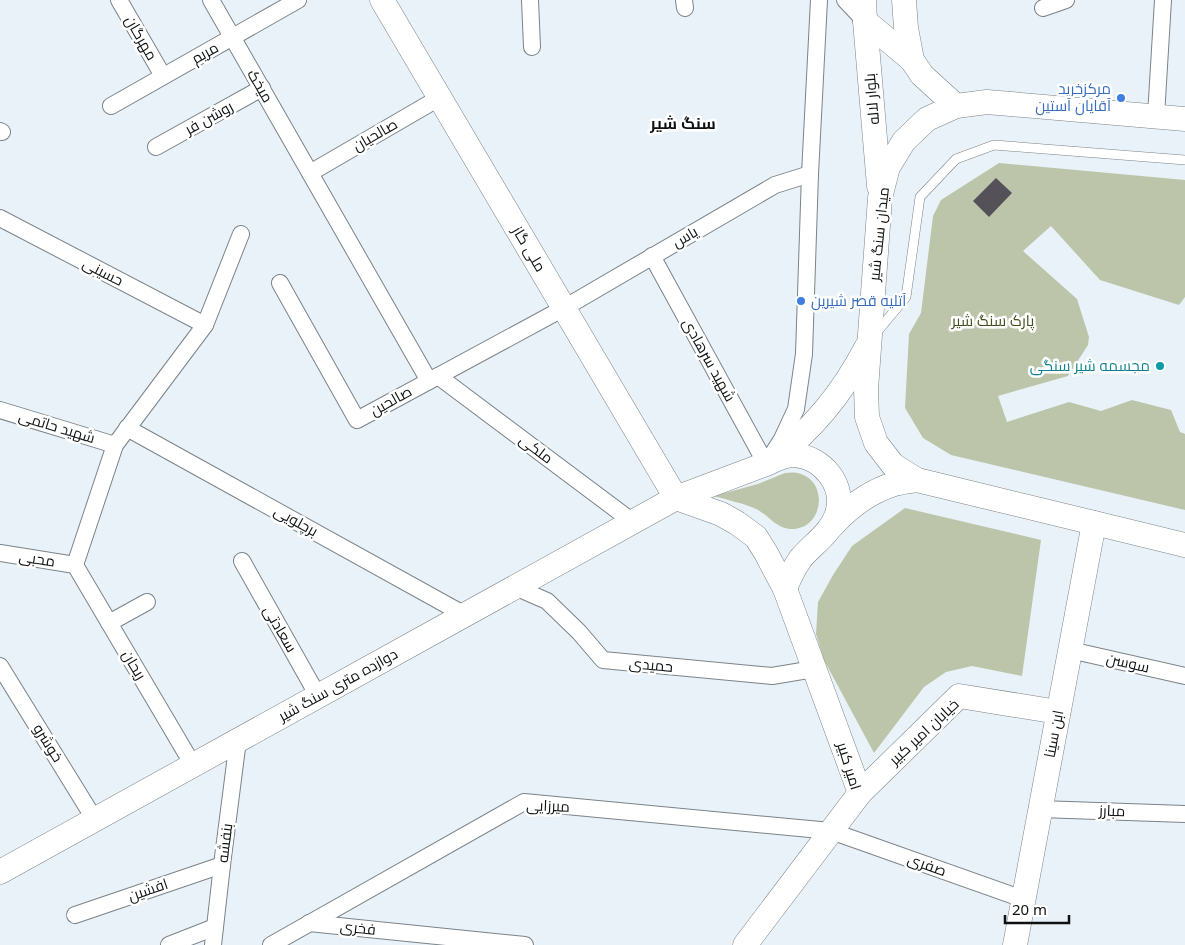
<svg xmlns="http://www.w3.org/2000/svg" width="1185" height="945" font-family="'Noto Sans',Cairo,sans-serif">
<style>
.green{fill:#bcc5aa}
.building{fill:#555158}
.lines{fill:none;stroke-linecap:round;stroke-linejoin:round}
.lane-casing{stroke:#7b8389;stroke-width:10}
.street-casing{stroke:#7b8389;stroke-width:18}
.secondary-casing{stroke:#7b8389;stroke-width:25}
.lane{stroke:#fff;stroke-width:9}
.street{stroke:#fff;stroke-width:16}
.secondary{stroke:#fff;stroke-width:24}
.shop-dot{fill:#3f7fe0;stroke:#fff;stroke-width:2}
.culture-dot{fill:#0f9aa8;stroke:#fff;stroke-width:2}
.labels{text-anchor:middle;stroke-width:5;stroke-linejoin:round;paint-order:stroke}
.street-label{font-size:15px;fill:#0e1113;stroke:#fff}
.shop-label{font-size:15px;fill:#366cbe;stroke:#fff;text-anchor:end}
.park-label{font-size:15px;fill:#424e1e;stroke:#fff}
.culture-label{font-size:15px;fill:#0d838f;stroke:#fff;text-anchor:end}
.neighbourhood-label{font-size:16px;font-weight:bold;fill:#0e1113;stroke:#fff}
</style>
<rect width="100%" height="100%" fill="#eaf2f9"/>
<!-- green -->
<g class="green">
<polygon points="999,163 1185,180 1185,297 1179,305 1100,280 1051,226 1023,251 1077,299 1089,337 1088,345 1068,376 998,396 1007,422 1069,402 1101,411 1132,400 1171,410 1180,432 1185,434 1185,510 951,455 923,438 905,408 909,334 921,313 933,216 941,200"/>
<path d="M785,473c4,0 8,-1 12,0 33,6 27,58 -7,56 -15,-1 -22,-15 -36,-21 -12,-5 -27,-8 -40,-12l44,-12z"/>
<polygon points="905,508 1041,540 1022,676 972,666 946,672 924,687 874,753 824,660 816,634 818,602 833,575 852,546"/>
</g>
<!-- building -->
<polygon class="building" points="996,178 1012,193 989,217 973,201"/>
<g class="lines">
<defs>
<polyline id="lane" points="876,333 906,297 920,197 956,159 994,145 1185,160"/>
<g id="street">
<polyline points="119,0 163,76"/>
<polyline points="211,0 429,381"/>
<polyline points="530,0 532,47"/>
<polyline points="684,0 685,8"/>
<polyline points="845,0 865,21"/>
<polyline points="1043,8 1066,0"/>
<polyline points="111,106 298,0"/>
<polyline points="1156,116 1163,0"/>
<polyline points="0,131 2,132"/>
<polyline points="156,147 262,88"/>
<polyline points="310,173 439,98"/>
<polyline points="0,218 205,325"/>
<polyline points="652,256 766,464 782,439 796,409 804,354 810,174 819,0"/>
<polyline points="280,283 357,420 564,308 775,185 810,174"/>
<polyline points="438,376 633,522"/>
<polyline points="0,410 115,445"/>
<polyline points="127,428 465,615"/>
<polyline points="0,553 75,565"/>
<polyline points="242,561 318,696"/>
<polyline points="75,565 115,445 205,325 241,234"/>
<polyline points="75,565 193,765"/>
<polyline points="515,587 547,601 579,632 603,660 772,676 814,669"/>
<polyline points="109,623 147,602"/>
<polyline points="1070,650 1185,676"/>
<polyline points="0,666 95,820"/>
<polyline points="1040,809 1185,814"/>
<polyline points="75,915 222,865"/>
<polyline points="309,923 525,945"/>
<polyline points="169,945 215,927"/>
<polyline points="213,945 222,865 238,740"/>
<polyline points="271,945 524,802 831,831 1023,899"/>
</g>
<g id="secondary">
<polyline points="382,0 676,498"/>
<polyline points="864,0 865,21 879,186"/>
<polyline points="904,0 906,28 912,60 922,75 956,106"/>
<polyline points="865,21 912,60"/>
<polyline points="1185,119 987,102 956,106 927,119 904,141 888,167 880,198 866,389 867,417 876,443 893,465 917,480 1185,545"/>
<path d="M773,459c41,-30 70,-67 93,-111"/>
<polyline points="676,498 721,514 737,523 756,537 766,553 785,589 860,793 745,945"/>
<path d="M832,526c17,-19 37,-34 62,-42 7,-2 16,-3 23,-4"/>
<polyline points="860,793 959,696 1058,712"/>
<path d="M0,872l676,-374 90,-34c9,-4 18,-9 28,-9 29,2 52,31 43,59 -6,19 -24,30 -36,44 -7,10 -12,20 -16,31"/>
<polyline points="1015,945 1094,523"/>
</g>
</defs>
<!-- lane casing -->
<use href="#lane" class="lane-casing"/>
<!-- street casing -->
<use href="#street" class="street-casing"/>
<!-- secondary casing -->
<use href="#secondary" class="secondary-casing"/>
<!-- lane -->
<use href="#lane" class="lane"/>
<!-- street -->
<use href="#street" class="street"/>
<!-- secondary -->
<use href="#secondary" class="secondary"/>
</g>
<!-- markers -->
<g class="shop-dot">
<circle cx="1121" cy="98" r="5"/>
<circle cx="801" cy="301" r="5"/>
</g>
<circle class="culture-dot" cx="1160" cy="366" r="5"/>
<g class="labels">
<!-- street labels -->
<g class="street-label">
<text transform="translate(141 38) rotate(60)" y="5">مهرگان</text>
<text transform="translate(205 53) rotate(-29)" y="5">مریم</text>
<text transform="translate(260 86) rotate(60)" y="5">میخک</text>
<text transform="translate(872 99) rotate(-95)" y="5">بلوار لاله</text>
<text transform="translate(209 118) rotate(-29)" y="5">روشن فر</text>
<text transform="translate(375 135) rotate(-30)" y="5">صالحیان</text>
<text transform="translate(879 234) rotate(-84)" y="5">میدان سنگ شیر</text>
<text transform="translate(685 237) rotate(-30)" y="5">یاس</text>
<text transform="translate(529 249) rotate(59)" y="5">ملی گاز</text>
<text transform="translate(103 272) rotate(27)" y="5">حسینی</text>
<text transform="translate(709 360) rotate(61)" y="5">شهید سرهادی</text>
<text transform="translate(391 401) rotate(-29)" y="5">صالحین</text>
<text transform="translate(57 427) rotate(17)" y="5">شهید حاتمی</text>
<text transform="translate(536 449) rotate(37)" y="5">ملکی</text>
<text transform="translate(296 521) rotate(29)" y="5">برچلویی</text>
<text transform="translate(37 559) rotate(9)" y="5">محبی</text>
<text transform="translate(280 629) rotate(60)" y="5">سعادتی</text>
<text transform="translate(1128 663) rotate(13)" y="5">سوسن</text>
<text transform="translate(134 665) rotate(59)" y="5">ریحان</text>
<text transform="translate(651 665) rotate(5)" y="5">حمیدی</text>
<text transform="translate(338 685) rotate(-29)" y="5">دوازده متری سنگ شیر</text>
<text transform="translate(924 732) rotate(-43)" y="5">خیابان امیر کبیر</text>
<text transform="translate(1054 734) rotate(-79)" y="5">ابن سینا</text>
<text transform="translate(48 743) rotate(58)" y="5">خوشرو</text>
<text transform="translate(849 766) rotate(73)" y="5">امیر کبیر</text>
<text transform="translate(548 806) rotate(2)" y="5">میرزایی</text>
<text transform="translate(1112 811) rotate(2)" y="5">مبارز</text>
<text transform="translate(225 843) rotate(-83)" y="5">بنفشه</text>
<text transform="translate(927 865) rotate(20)" y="5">صفری</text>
<text transform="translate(148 890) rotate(-19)" y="5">افشین</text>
<text transform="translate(358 928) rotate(6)" y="5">فخری</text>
</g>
<!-- shop labels -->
<g class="shop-label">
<text x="1111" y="94">مرکزخرید<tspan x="1111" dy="17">آقایان آستین</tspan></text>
<text x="811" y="306" text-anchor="start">آتلیه قصر شیرین</text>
</g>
<!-- park labels -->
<g class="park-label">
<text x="993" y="326">پارک سنگ شیر</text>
</g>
<!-- culture labels -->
<g class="culture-label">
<text x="1150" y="371">مجسمه شیر سنگی</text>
</g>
<!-- neighbourhood labels -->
<g class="neighbourhood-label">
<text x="683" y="129">سنگ شیر</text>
</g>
</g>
<!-- scale -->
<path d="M1005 915v8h64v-8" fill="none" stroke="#0e1113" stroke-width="2.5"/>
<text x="1012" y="915" font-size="15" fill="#0e1113" stroke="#ffffff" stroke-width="4" paint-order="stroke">20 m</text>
</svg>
